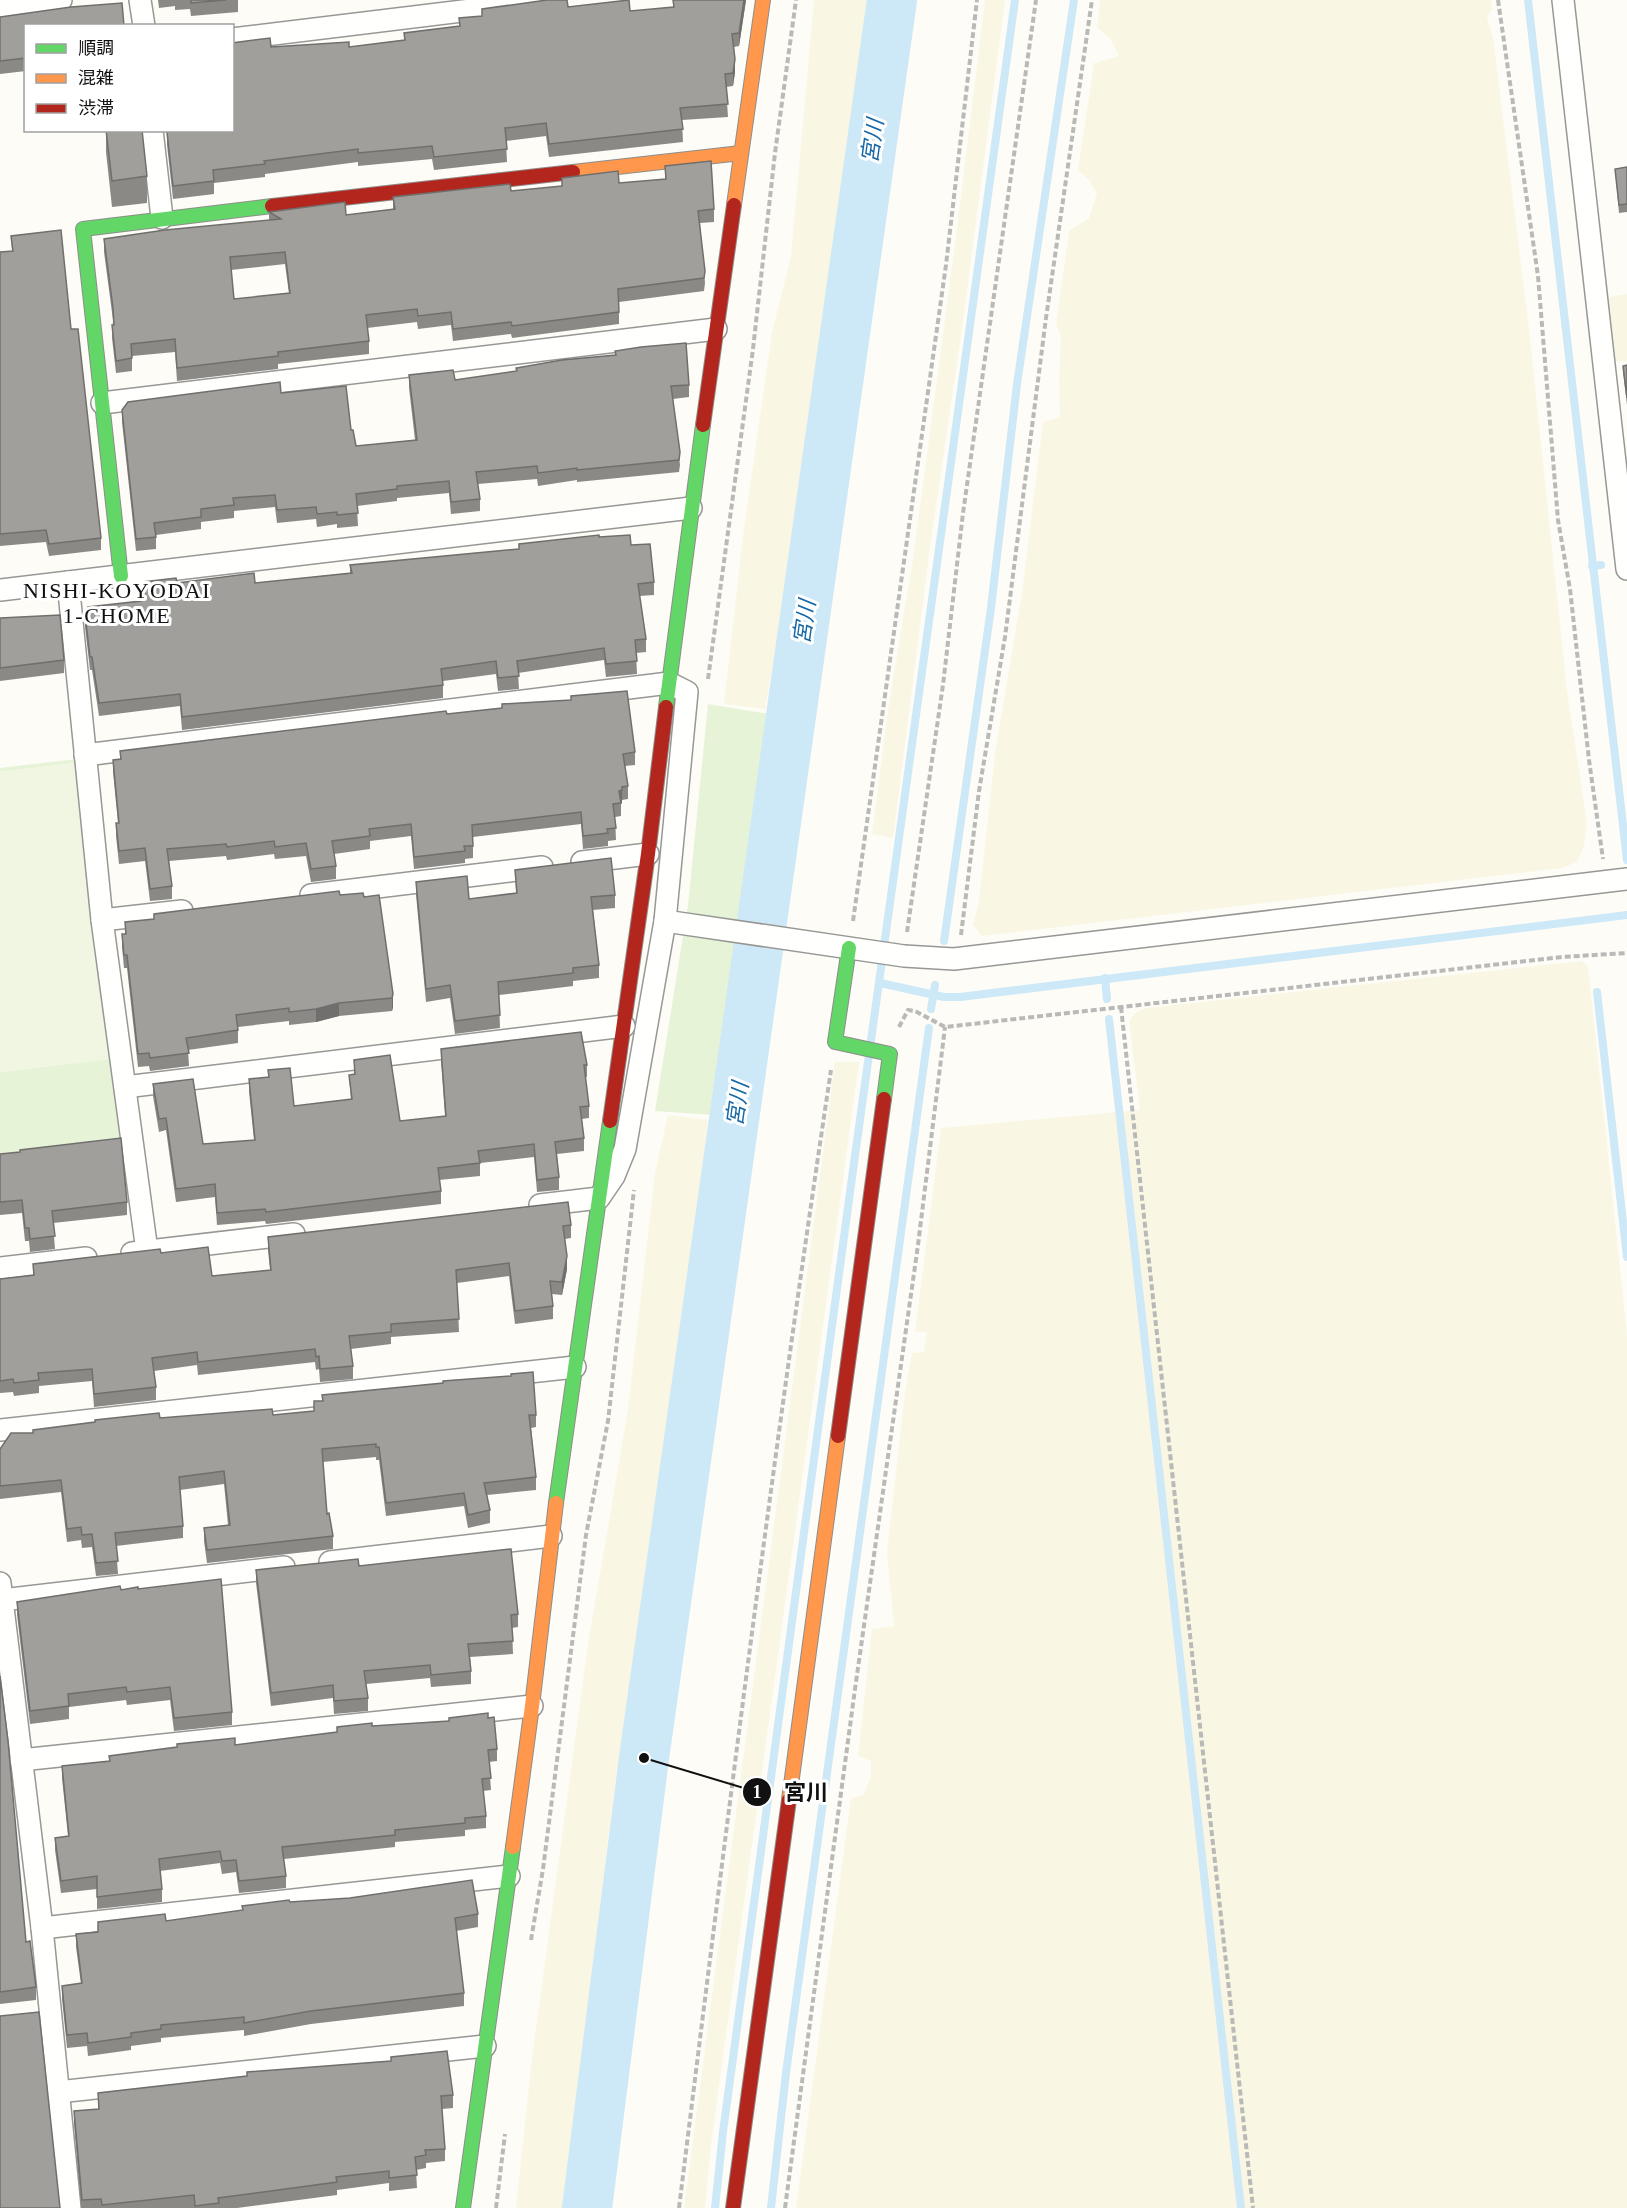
<svg xmlns="http://www.w3.org/2000/svg" width="1627" height="2208" font-family="'Times New Roman','Noto Sans JP',serif">
<style>
.farmland{fill:#f9f7e4}
.green{fill:#e7f3d7}
.pitch{fill:#f0f6e1}
.lines{fill:none;stroke-linecap:round;stroke-linejoin:round}
.stream{stroke:#cde8f7;stroke-width:8}
.river{stroke:#cde8f7;stroke-width:50}
.street-casing{stroke:#979795;stroke-width:24}
.fast-casing{stroke:#8e8d8b;stroke-width:16}
.slow-casing{stroke:#8e8d8b;stroke-width:16}
.jam-casing{stroke:#8e8d8b;stroke-width:16}
.path{stroke:#b9b9b8;stroke-width:4;stroke-dasharray:6 3;stroke-linecap:butt}
.street{stroke:#fffffe;stroke-width:21}
.fast{stroke:#63d668;stroke-width:14}
.slow{stroke:#ff974d;stroke-width:14}
.jam{stroke:#b3261e;stroke-width:14}
.wall{fill:#8a8986;fill-rule:evenodd}
.shaded-wall{fill:#716f6d}
.building{fill:#a19f9c;stroke:#716f6d;stroke-width:1.5;fill-rule:evenodd}
.labels{text-anchor:middle;stroke-width:6;stroke-linejoin:round;paint-order:stroke}
.water-label{font-size:22px;font-style:italic;fill:#1768a6;stroke:#fff}
.neighbourhood-label{font-size:22px;letter-spacing:1.5px;fill:#111;stroke:#fff}
.leader{fill:none;stroke:#111;stroke-width:2}
.callout-dot{fill:#111;stroke:#fff;stroke-width:2}
.mark-label{font-size:18px;text-anchor:middle;font-weight:bold;fill:#fff}
.callout-label{font-size:22px;text-anchor:middle;font-weight:bold;fill:#111;stroke:#fff;stroke-width:6;stroke-linejoin:round;paint-order:stroke}
</style>
<rect width="100%" height="100%" fill="#fdfcf7"/>
<!-- farmland -->
<g class="farmland">
<polygon points="814,0 868,0 795,542 765,709 724,704 744,528 772,332 791,257"/>
<polygon points="985,0 1005,0 961,336 930,547 893,838 872,834 888,710 913,559 956,237"/>
<polygon points="1100,0 1491,0 1492,9 1487,17 1493,37 1529,329 1567,691 1587,823 1584,846 1577,862 1562,868 982,936 973,925 979,901 995,753 1022,593 1043,422 1060,417 1059,382 1061,337 1056,324 1069,231 1089,218 1097,193 1089,180 1078,170 1094,63 1119,56 1111,40 1097,27"/>
<polygon points="1627,294 1627,361 1613,361 1606,305 1609,297"/>
<polygon points="1581,961 1588,966 1627,1334 1627,2208 796,2208 851,1798 863,1795 871,1777 871,1761 858,1756 872,1629 894,1626 887,1552 905,1392 912,1353 924,1352 927,1332 915,1332 941,1128 1140,1110 1129,1021 1135,1013 1146,1008"/>
<polygon points="835,1062 859,1062 711,2145 705,2208 684,2208"/>
<polygon points="668,1115 708,1120 702,1181 651,1542 614,1791 564,2208 516,2208 531,2066 588,1644 628,1410 655,1173"/>
</g>
<!-- green -->
<g class="green">
<polygon points="708,704 769,714 713,1115 655,1111 688,905"/>
<polygon points="77,759 124,1153 0,1167 0,1072 110,1059 74,763 0,772 0,768"/>
</g>
<!-- pitch -->
<polygon class="pitch" points="74,763 110,1059 0,1072 0,772"/>
<g class="lines">
<!-- stream -->
<g class="stream">
<polyline points="1528,0 1627,860"/>
<polyline points="1592,566 1601,565"/>
<polyline points="944,941 991,608 1017,384 1074,0"/>
<polyline points="1105,978 1107,999"/>
<polyline points="880,983 944,997 960,997 1627,915"/>
<polyline points="1597,992 1627,1257"/>
<polyline points="931,1009 935,985"/>
<polyline points="1109,1019 1241,2208"/>
<polyline points="715,2208 723,2132 854,1163 1015,0"/>
<polyline points="771,2208 786,2073 929,1028"/>
</g>
<!-- river -->
<polyline class="river" points="587,2208 644,1758 892,0"/>
<defs>
<g id="street">
<polyline points="140,0 144,26"/>
<polyline points="1563,0 1627,569"/>
<polyline points="0,9 61,0"/>
<polyline points="232,39 553,0"/>
<polyline points="152,130 162,218"/>
<polyline points="102,403 716,329"/>
<polyline points="68,582 102,920 147,1251"/>
<polyline points="0,590 691,508"/>
<polyline points="85,755 669,683 687,692 665,921 625,1149 614,1176 599,1198 540,1205"/>
<polyline points="582,862 648,854"/>
<polyline points="311,895 542,867"/>
<polyline points="102,920 182,911"/>
<polyline points="665,921 904,956 954,959 1627,879"/>
<polyline points="125,1087 624,1026"/>
<polyline points="132,1253 294,1234"/>
<polyline points="0,1268 86,1258"/>
<polyline points="0,1430 575,1367"/>
<polyline points="330,1562 551,1536"/>
<polyline points="0,1583 42,1928 70,2208"/>
<polyline points="2,1600 284,1567"/>
<polyline points="21,1760 532,1706"/>
<polyline points="42,1928 509,1876"/>
<polyline points="58,2092 485,2046"/>
</g>
<g id="fast">
<polyline points="121,576 83,229 272,206"/>
<polyline points="666,707 703,425"/>
<polyline points="849,948 835,1042 890,1054 884,1099"/>
<polyline points="556,1503 610,1121"/>
<polyline points="463,2208 513,1847"/>
</g>
<g id="slow">
<polyline points="573,172 741,153"/>
<polyline points="734,205 763,0"/>
<polyline points="789,1800 838,1436"/>
<polyline points="513,1847 532,1706 556,1503"/>
</g>
<g id="jam">
<polyline points="272,206 573,172"/>
<polyline points="703,425 734,205"/>
<polyline points="610,1121 648,854 666,707"/>
<polyline points="838,1436 884,1099"/>
<polyline points="733,2208 789,1800"/>
</g>
</defs>
<!-- street casing -->
<use href="#street" class="street-casing"/>
<!-- fast casing -->
<use href="#fast" class="fast-casing"/>
<!-- slow casing -->
<use href="#slow" class="slow-casing"/>
<!-- jam casing -->
<use href="#jam" class="jam-casing"/>
<!-- path -->
<g class="path">
<polyline points="1498,0 1538,276 1558,520 1570,589 1589,760 1603,859"/>
<polyline points="708,679 753,349 775,153 796,0"/>
<polyline points="853,921 946,265 977,0"/>
<polyline points="907,932 943,685 963,513 1036,0"/>
<polyline points="961,935 979,791 1005,637 1046,318 1092,0"/>
<polyline points="1121,1007 1253,2208"/>
<polyline points="899,1027 908,1010 915,1011 945,1027 1562,957 1627,953"/>
<polyline points="531,1940 543,1869 586,1535 608,1421 634,1190"/>
<polyline points="496,2208 505,2134"/>
<path d="M679,2208c47,-380 95,-760 152,-1138"/>
<polyline points="785,2208 855,1689 918,1245 945,1027"/>
</g>
<!-- street -->
<use href="#street" class="street"/>
<!-- fast -->
<use href="#fast" class="fast"/>
<!-- slow -->
<use href="#slow" class="slow"/>
<!-- jam -->
<use href="#jam" class="jam"/>
</g>
<!-- wall -->
<g class="wall">
<polygon points="158,0 241,0 238,0 238,12 191,16 190,9 175,10 175,6 159,8"/>
<polygon points="673,0 746,0 739,46 734,47 735,72 733,86 726,87 728,117 682,120 683,142 549,157 546,136 506,141 507,162 434,170 432,159 358,166 358,162 265,174 265,177 214,183 214,194 173,199 167,145 167,132 172,131 172,130 232,130 271,47 349,47 404,40 404,33 459,26 459,18 482,16 482,9 568,7 630,11 673,7"/>
<polygon points="0,17 26,26 26,71 0,74"/>
<polygon points="106,130 142,130 147,176 147,203 112,207 106,152"/>
<path d="M665,166l49,43v13l-14,1 5,60 -1,8 -85,11v22l-107,14 -1,-4 -58,7 -2,-16 -33,4 -1,-7 -50,6 2,13v13l-91,10v5l-101,12 -2,-29 -43,4v15l-16,2 -4,-35 1,-18 -9,-68v-13l165,-19v-8l77,3 47,-6v-12l118,-6 51,-5v-8l57,5 46,-4zM285,264l4,30 -55,5 -3,-29z"/>
<polygon points="1627,167 1627,212 1619,213 1615,169"/>
<polygon points="11,236 71,329 101,538 101,550 49,556 46,542 0,546 0,252 12,251"/>
<polygon points="1627,365 1627,405 1623,372 1623,366"/>
<polygon points="516,368 689,385 689,397 673,399 680,465 679,472 577,482 577,480 538,486 537,479 478,484 480,499 480,511 451,514 449,493 397,498 397,501 357,506 358,526 337,528 337,524 317,527 316,519 277,523 275,507 234,511 234,518 201,522 201,529 156,535 156,549 136,551 122,422 122,410 281,393 351,430 356,446 415,440 409,388 409,375 455,380 516,371"/>
<polygon points="599,537 631,545 654,582 654,595 639,596 646,639 646,652 636,653 637,674 606,677 604,660 518,673 519,689 498,691 496,674 443,681 443,698 182,730 180,706 99,716 92,670 90,670 85,627 85,614 88,614 88,607 140,601 140,595 143,595 143,582 255,583 350,573 350,565 519,549 519,544"/>
<polygon points="0,618 64,660 64,673 0,681"/>
<polygon points="502,704 635,752 635,765 625,766 628,786 628,799 622,800 622,803 621,803 621,816 615,817 616,840 608,841 608,846 583,849 581,824 473,837 473,858 465,859 465,863 414,869 411,836 370,841 370,849 334,854 336,866 336,879 311,882 306,856 275,859 274,854 227,860 226,856 169,861 172,886 172,899 150,901 145,861 119,864 116,836 116,823 118,823 113,772 113,760 120,759 120,751 502,708"/>
<polygon points="515,870 615,895 615,908 593,910 599,965 599,978 573,981 573,986 499,995 500,1028 455,1034 450,998 426,1002 416,895 416,882 469,899 516,893"/>
<polygon points="340,895 364,897 379,895 393,1007 392,1011 339,1016 316,1022 289,1025 289,1021 238,1027 238,1043 188,1050 189,1066 150,1071 149,1066 138,1067 127,968 124,968 122,947 122,934 125,934 125,922 154,919 154,914"/>
<polygon points="441,1049 587,1065 587,1077 585,1077 589,1106 589,1118 582,1119 584,1138 584,1151 557,1154 559,1177 559,1190 537,1192 534,1157 480,1163 480,1176 439,1180 441,1191 441,1204 266,1224 265,1221 217,1225 215,1197 176,1202 166,1130 159,1132 153,1096 153,1084 203,1144 254,1140 249,1092 249,1079 268,1077 268,1070 294,1106 351,1100 349,1075 354,1075 354,1060 400,1121 445,1116 441,1061"/>
<polygon points="0,1154 127,1202 127,1215 53,1223 55,1249 30,1252 29,1241 25,1241 22,1213 0,1215"/>
<polygon points="571,1225 571,1238 565,1239 567,1269 562,1295 552,1294 553,1306 553,1319 515,1324 509,1276 457,1283 459,1332 391,1337 391,1344 351,1349 353,1366 353,1379 320,1382 319,1369 316,1370 315,1362 198,1375 197,1365 154,1371 156,1387 156,1400 94,1407 92,1381 39,1386 39,1393 14,1396 13,1392 0,1393 0,1279 33,1275 33,1264 161,1253 212,1276 270,1270 268,1250 268,1237"/>
<polygon points="314,1401 536,1415 536,1427 531,1428 536,1477 536,1490 487,1495 490,1510 490,1523 468,1528 464,1506 386,1516 379,1460 376,1460 376,1457 323,1462 327,1514 333,1536 333,1549 207,1563 204,1541 204,1528 228,1525 224,1484 180,1490 183,1526 183,1538 116,1546 118,1574 96,1576 92,1547 82,1548 81,1540 67,1542 61,1492 0,1499 0,1449 33,1433 160,1418 273,1415 314,1412"/>
<polygon points="359,1566 518,1614 518,1627 512,1628 513,1654 470,1657 471,1671 471,1684 431,1687 430,1678 366,1684 368,1698 368,1711 334,1714 333,1698 271,1706 256,1583 256,1570"/>
<polygon points="138,1589 232,1712 232,1725 174,1731 170,1700 127,1705 126,1700 69,1707 69,1719 30,1724 17,1615 17,1602 121,1590"/>
<polygon points="0,1676 26,1942 36,1987 36,2000 0,2004"/>
<polygon points="488,1718 497,1749 497,1761 489,1762 491,1790 483,1791 486,1816 486,1828 465,1830 465,1836 395,1842 395,1847 284,1859 286,1876 286,1888 239,1893 236,1872 222,1874 220,1863 160,1871 162,1889 162,1902 97,1909 97,1889 61,1893 55,1850 55,1838 68,1836 62,1778 62,1766 109,1761 337,1732 372,1726"/>
<polygon points="290,1902 478,1914 478,1927 456,1931 464,1993 464,2006 311,2024 244,2036 244,2030 161,2038 161,2042 131,2046 131,2050 88,2056 87,2046 67,2048 62,1999 62,1986 81,1984 76,1947 76,1934 242,1910 242,1906"/>
<polygon points="98,2093 453,2095 453,2108 442,2109 445,2149 445,2161 426,2163 426,2168 416,2170 417,2188 389,2191 389,2183 337,2190 337,2195 237,2208 81,2208 74,2124 74,2111 98,2109"/>
</g>
<!-- shaded-wall -->
<g class="shaded-wall">
<polygon points="744,0 746,0 739,46 739,33"/>
<polygon points="735,59 735,72 733,86 733,73"/>
<polygon points="622,790 622,803 619,804 619,791"/>
<polygon points="393,994 393,1007 392,1011 392,998"/>
<polygon points="339,1003 339,1016 316,1022 316,1009"/>
<polygon points="567,1256 567,1269 562,1295 562,1282"/>
</g>
<!-- building -->
<g class="building">
<polygon points="191,0 226,0 191,3"/>
<polygon points="547,0 567,0 568,7 629,0 630,11 674,7 673,0 744,0 739,33 732,34 735,59 733,73 725,74 728,104 680,108 683,129 549,144 546,123 505,128 507,149 434,157 432,146 358,153 358,149 264,161 265,164 213,170 214,181 173,186 167,132 172,131 172,130 232,130 232,43 270,38 271,47 349,42 349,47 405,40 404,33 460,26 459,18 482,16 482,9"/>
<polygon points="122,3 124,26 26,26 26,58 0,61 0,17 71,7"/>
<polygon points="106,130 142,130 147,176 112,181"/>
<path d="M711,161l3,48 -16,2 7,60 -1,7 -86,11 1,23 -107,14 -1,-4 -58,7 -2,-17 -33,4 -1,-7 -51,6 3,26 -91,11v4l-101,12 -2,-29 -44,5 1,14 -16,3 -4,-36h2l-1,-17 -9,-69 61,-9 116,-11 -12,-7 76,-10 1,13 49,-6 -2,-12 117,-13 1,7 51,-5v-8l56,-7 1,12 47,-4 -1,-13zM285,252l5,41 -56,6 -4,-42z"/>
<polygon points="1627,167 1627,204 1619,205 1615,169"/>
<polygon points="61,230 71,329 78,329 101,538 49,544 46,530 0,534 0,252 13,251 11,236"/>
<polygon points="686,343 689,385 671,386 680,452 679,460 577,470 577,468 538,473 537,466 476,472 480,499 451,502 449,481 397,486 397,489 356,494 358,513 337,515 337,512 317,514 316,507 277,510 275,495 233,498 234,505 201,509 201,517 154,523 156,537 136,539 122,410 128,402 280,382 281,393 346,386 351,430 353,430 356,446 417,440 409,375 453,370 455,380 517,371 516,368 562,360 616,355 615,351 641,347"/>
<polygon points="1627,365 1627,398 1623,366"/>
<polygon points="599,535 599,537 630,535 631,545 650,544 654,582 638,584 646,639 635,640 637,661 606,664 604,648 517,661 519,676 498,678 496,661 441,669 443,685 182,717 180,694 99,703 92,657 90,657 85,614 89,614 88,607 141,601 140,595 145,595 143,582 176,578 177,583 254,573 255,583 352,573 350,565 519,549 519,544"/>
<polygon points="60,615 64,660 0,668 0,618"/>
<polygon points="627,691 635,752 623,754 628,786 622,787 622,790 619,791 621,803 613,804 616,828 607,829 608,833 583,836 581,812 472,825 473,846 464,846 465,851 414,857 411,824 369,829 370,836 332,841 336,866 311,869 306,843 275,847 274,841 227,847 226,844 167,849 172,886 150,889 145,848 119,851 116,823 119,823 113,760 121,759 120,751 446,711 447,714 502,708 502,704 571,700 571,696"/>
<polygon points="611,858 615,895 591,897 599,965 573,968 573,973 498,982 500,1015 455,1021 450,985 426,989 416,882 467,876 469,899 517,893 515,870"/>
<polygon points="339,891 340,895 363,893 364,897 379,895 393,994 392,998 339,1003 316,1009 289,1012 289,1008 236,1015 238,1030 186,1038 189,1053 150,1058 149,1053 138,1054 127,955 124,955 122,934 126,934 125,922 154,919 154,914"/>
<polygon points="581,1032 587,1065 584,1065 589,1106 580,1107 584,1138 555,1142 559,1177 537,1180 534,1144 478,1151 480,1163 438,1168 441,1191 266,1212 265,1209 217,1213 215,1184 176,1189 166,1118 159,1119 153,1084 193,1079 203,1144 255,1140 249,1079 269,1077 268,1070 290,1068 294,1106 352,1099 349,1075 355,1074 354,1060 390,1055 400,1121 446,1116 441,1049"/>
<polygon points="121,1138 127,1202 52,1211 55,1236 30,1239 29,1228 25,1228 22,1200 0,1202 0,1154 20,1152 20,1150"/>
<polygon points="568,1202 571,1225 563,1226 567,1256 562,1282 550,1281 553,1306 515,1311 509,1263 456,1270 459,1319 391,1324 391,1332 349,1336 353,1366 320,1369 319,1356 316,1357 315,1349 198,1362 197,1352 152,1358 156,1387 94,1394 92,1369 38,1373 39,1380 14,1383 13,1379 0,1381 0,1279 34,1275 33,1264 160,1249 161,1253 208,1247 212,1276 271,1270 268,1237"/>
<polygon points="533,1372 536,1415 529,1415 536,1477 484,1483 490,1510 468,1515 464,1493 386,1503 379,1447 376,1447 376,1444 322,1449 327,1514 329,1513 333,1536 207,1550 204,1528 230,1525 224,1471 179,1477 183,1526 115,1533 118,1561 96,1563 92,1534 82,1535 81,1527 67,1529 61,1480 0,1486 0,1449 11,1433 33,1433 33,1430 95,1422 95,1420 159,1413 160,1418 272,1409 273,1415 314,1411 314,1401 323,1401 322,1395 443,1383 443,1381 511,1376 511,1374"/>
<polygon points="511,1549 518,1614 511,1615 513,1641 468,1644 471,1671 431,1675 430,1665 364,1671 368,1698 334,1701 333,1685 271,1693 256,1570 358,1559 359,1566"/>
<polygon points="221,1579 232,1712 174,1718 170,1687 127,1692 126,1687 68,1694 69,1706 30,1711 17,1602 120,1586 121,1590 138,1587 138,1589"/>
<polygon points="0,1676 8,1741 26,1942 30,1941 36,1987 0,1992"/>
<polygon points="488,1713 488,1718 494,1717 497,1749 488,1750 491,1778 482,1779 486,1816 465,1818 465,1823 395,1830 395,1835 282,1847 286,1876 239,1881 236,1860 222,1861 220,1851 159,1859 162,1889 97,1897 97,1876 61,1881 55,1838 69,1836 62,1766 110,1761 109,1756 177,1747 177,1744 235,1738 235,1745 337,1732 337,1727 372,1723 372,1726 449,1721 449,1718"/>
<polygon points="472,1880 478,1914 455,1918 464,1993 311,2011 244,2023 244,2017 161,2025 161,2029 131,2033 131,2037 88,2043 87,2033 67,2035 62,1986 82,1983 76,1934 98,1932 98,1922 165,1914 166,1921 243,1910 242,1906 289,1900 290,1902 350,1898"/>
<polygon points="39,2012 60,2208 0,2208 0,2016"/>
<polygon points="447,2051 453,2095 441,2096 445,2149 425,2150 426,2155 415,2157 417,2175 389,2178 389,2171 336,2177 337,2182 218,2198 219,2203 195,2206 194,2195 102,2205 101,2199 82,2200 74,2111 99,2109 98,2093 247,2076 247,2072 391,2061 391,2057"/>
</g>
<g class="labels">
<!-- water labels -->
<g class="water-label">
<text transform="translate(872 141) rotate(-82)" y="8">宮川</text>
<text transform="translate(804 622) rotate(-82)" y="8">宮川</text>
<text transform="translate(737 1104) rotate(-82)" y="8">宮川</text>
</g>
<!-- neighbourhood labels -->
<g class="neighbourhood-label">
<text x="117" y="598">NISHI-KOYODAI<tspan x="117" dy="25">1-CHOME</tspan></text>
</g>
</g>
<!-- callouts -->
<path class="leader" d="M644 1758L757 1792"/>
<g class="callout-dot">
<circle cx="644" cy="1758" r="6"/>
<circle cx="757" cy="1792" r="15"/>
</g>
<g class="mark-label">
<text x="757" y="1798">1</text>
</g>
<g class="callout-label">
<text x="806" y="1800">宮川</text>
</g>
<!-- legend -->
<rect x="24" y="24" width="210" height="108" fill="#ffffff" stroke="#a0a0a0" stroke-width="1.5"/>
<rect x="36" y="44" width="30" height="9" fill="#63d668" stroke="#a0a0a0" stroke-width="1.5"/>
<text x="78" y="54" font-size="18" fill="#111111">順調</text>
<rect x="36" y="74" width="30" height="9" fill="#ff974d" stroke="#a0a0a0" stroke-width="1.5"/>
<text x="78" y="84" font-size="18" fill="#111111">混雑</text>
<rect x="36" y="104" width="30" height="9" fill="#b3261e" stroke="#a0a0a0" stroke-width="1.5"/>
<text x="78" y="114" font-size="18" fill="#111111">渋滞</text>
</svg>
